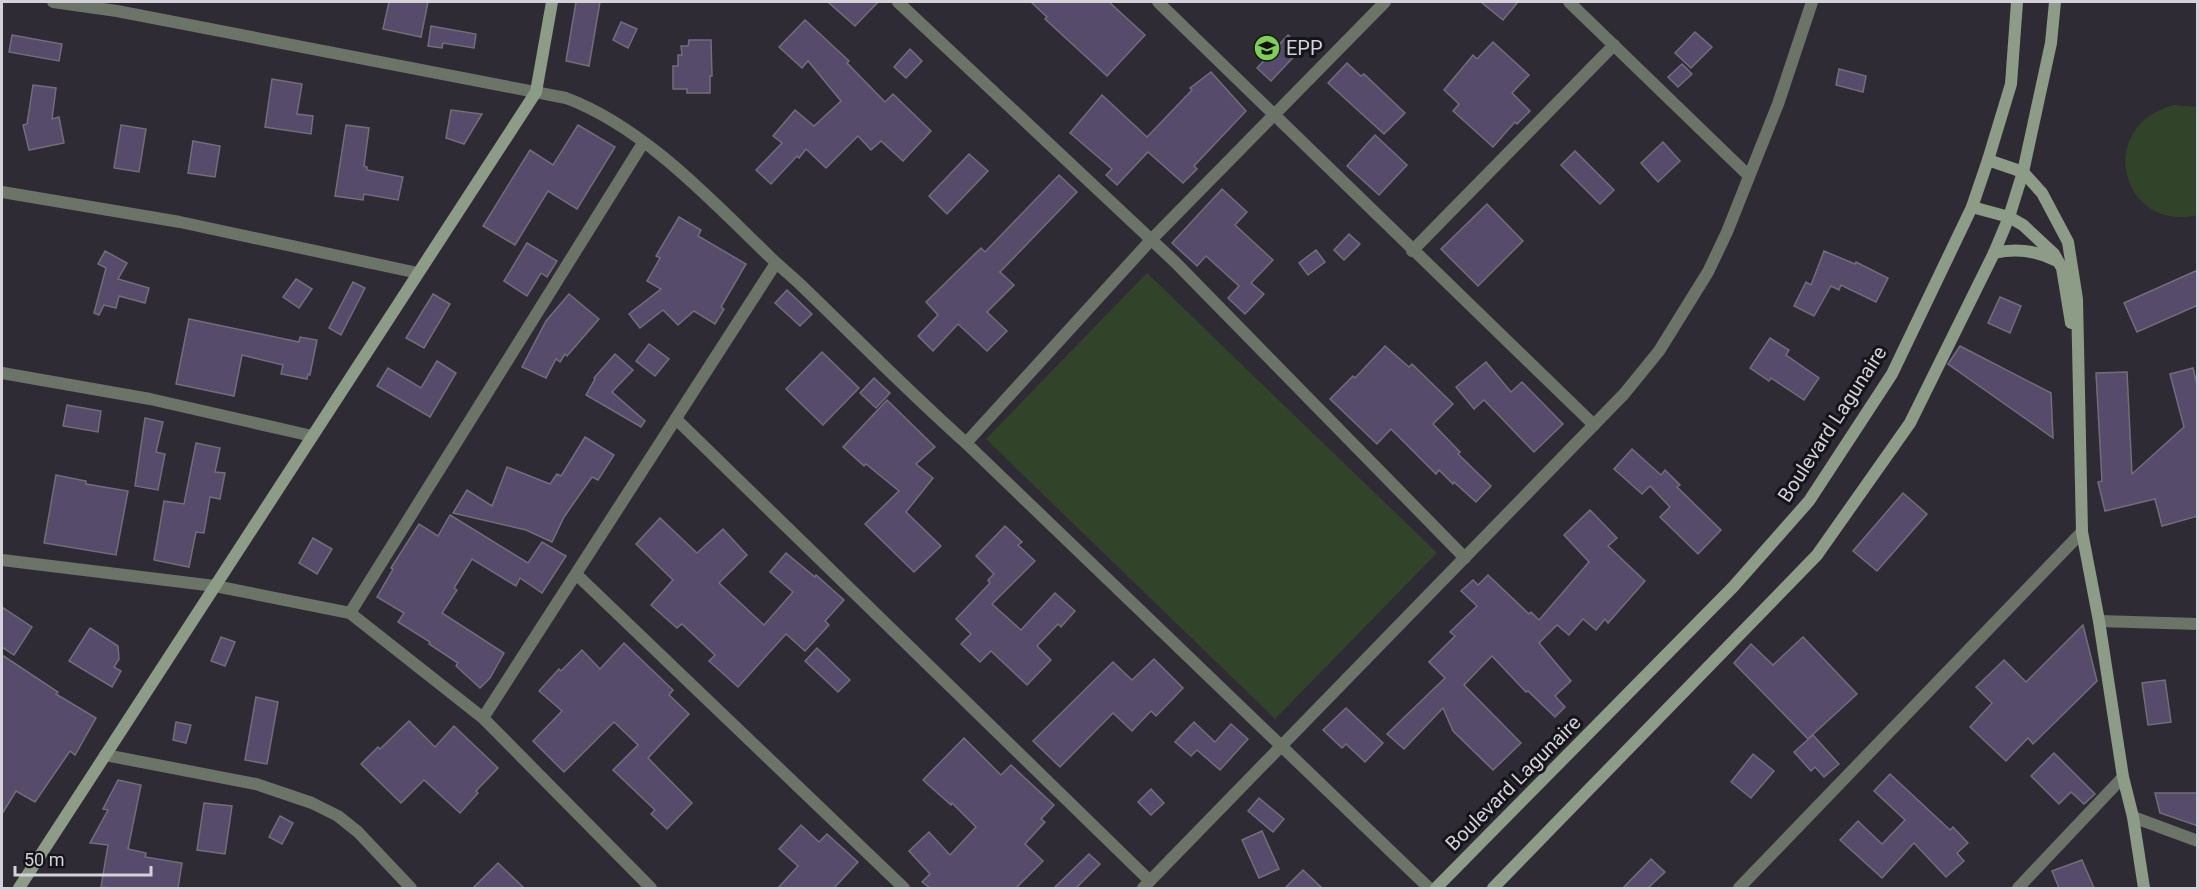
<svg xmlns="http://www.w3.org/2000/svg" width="2199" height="890" font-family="Roboto,sans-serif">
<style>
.green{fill:#314429}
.building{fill:#564b6a;stroke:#716e79;stroke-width:1.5}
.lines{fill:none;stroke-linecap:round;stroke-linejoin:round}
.street{stroke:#6b7467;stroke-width:12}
.secondary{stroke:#8d9c87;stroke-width:12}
.labels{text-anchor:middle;stroke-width:6;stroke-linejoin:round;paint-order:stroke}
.poi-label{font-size:20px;fill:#d4d2d8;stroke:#151419;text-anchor:start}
.street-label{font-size:20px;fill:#d4d2d8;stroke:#151419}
</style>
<rect width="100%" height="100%" fill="#2e2b35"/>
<!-- green -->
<g class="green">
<path d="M2174,105l23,2v108c-75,18 -104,-89 -23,-110z"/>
<polygon points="1147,273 1437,553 1275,719 986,439"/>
</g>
<!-- building -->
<g class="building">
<polygon points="389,2 428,2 421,37 383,29"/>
<polygon points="576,2 600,2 589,66 566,61"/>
<polygon points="828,2 878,2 855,26"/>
<polygon points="1031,2 1109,2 1145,35 1107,76 1045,19 1047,17"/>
<polygon points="1481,2 1518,2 1503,20"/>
<polygon points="805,20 849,61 847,63 885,102 893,94 931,131 903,161 881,141 871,150 858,136 826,168 806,149 799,158 797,156 771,184 756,170 782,143 773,136 795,110 814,126 841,101 808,61 802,68 779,47"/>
<polygon points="621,22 637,29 628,48 613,40"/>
<polygon points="431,26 476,34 474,48 443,43 442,48 428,46"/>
<polygon points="1695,32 1712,47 1691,68 1675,53"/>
<polygon points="12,35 62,44 59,61 9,52"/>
<polygon points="1288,35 1302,48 1271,81 1257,68"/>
<polygon points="689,40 711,40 712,76 710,76 710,93 687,93 687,89 673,89 673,66 678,66 678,55 682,55 681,46 688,46"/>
<polygon points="1493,42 1529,75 1512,93 1530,111 1517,124 1515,122 1493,147 1453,111 1459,104 1444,90 1473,55 1477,59"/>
<polygon points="910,49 922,61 906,78 894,67"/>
<polygon points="1347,63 1361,76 1364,74 1405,113 1384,134 1328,83"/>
<polygon points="1682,64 1692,74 1678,87 1668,77"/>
<polygon points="1839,69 1866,76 1863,92 1836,85"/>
<polygon points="1211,72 1246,111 1194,166 1197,169 1183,183 1148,152 1117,185 1106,175 1112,169 1070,133 1102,95 1147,137 1192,90 1190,88"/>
<polygon points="272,79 302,84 297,114 313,116 311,134 265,127"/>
<polygon points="33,85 56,88 52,119 59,117 64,143 29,150 23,125 27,124"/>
<polygon points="451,110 482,114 464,144 446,138"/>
<polygon points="121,125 146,129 139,172 114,168"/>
<polygon points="346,125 369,128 364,166 367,167 367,170 403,177 398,200 364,194 363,200 335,196"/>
<polygon points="578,125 615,147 577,209 548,191 515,245 483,226 530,150 553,165"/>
<polygon points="1375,135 1407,165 1379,195 1347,166"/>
<polygon points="193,141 220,146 215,177 188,173"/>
<polygon points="1663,142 1680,161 1658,182 1641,163"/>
<polygon points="1575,151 1614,190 1600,204 1561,165"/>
<polygon points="969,154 988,171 947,214 929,196"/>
<polygon points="1059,175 1077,192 1000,272 1014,285 987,312 1007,331 987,351 958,324 933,351 918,336 938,315 926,302 981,248 985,252"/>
<polygon points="1222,189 1247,212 1235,225 1273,260 1251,283 1264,294 1245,314 1228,298 1239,286 1206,256 1197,266 1172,243"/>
<polygon points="1487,204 1523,241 1478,286 1441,249"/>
<polygon points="679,217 701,230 698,236 746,264 721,307 724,309 715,324 694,311 678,325 663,310 640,328 629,314 661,289 647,281 660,258 656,256"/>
<polygon points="1349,234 1360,244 1344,260 1334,250"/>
<polygon points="527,243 557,261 547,277 541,273 527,296 504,281"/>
<polygon points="1316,250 1325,262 1308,275 1299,263"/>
<polygon points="105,251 127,263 118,279 149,288 145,303 119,296 116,308 104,305 99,315 94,313 106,268 98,264"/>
<polygon points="1824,251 1855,264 1856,262 1888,278 1876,302 1841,285 1839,290 1831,286 1814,316 1794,306 1806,282 1811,285"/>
<polygon points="2198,270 2198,305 2137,332 2124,303"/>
<polygon points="296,279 312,289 299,308 283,297"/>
<polygon points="353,282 365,288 341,335 329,328"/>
<polygon points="787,290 812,314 800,326 775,303"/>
<polygon points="433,294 450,304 424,348 406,338"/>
<polygon points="569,294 599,319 567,356 565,354 560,362 556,359 546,378 522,367 546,321"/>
<polygon points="2000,297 2021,306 2010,333 1988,323"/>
<polygon points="189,319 299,342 300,337 317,340 310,375 308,374 307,379 281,374 283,365 242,355 234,396 176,384"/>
<polygon points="1770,338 1789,350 1786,355 1819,378 1804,400 1771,378 1769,381 1750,368"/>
<polygon points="649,344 669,359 655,376 636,361"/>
<polygon points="1385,346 1409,367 1412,364 1453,404 1433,424 1460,452 1458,454 1491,486 1476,502 1454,482 1453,484 1439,470 1436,474 1391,429 1377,444 1330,399 1353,376 1355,378"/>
<polygon points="1960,346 2051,393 2053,438 1948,364"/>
<polygon points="822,352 859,388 823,425 786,389"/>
<polygon points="615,354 633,370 612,392 645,421 641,427 586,395 595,379 594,378"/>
<polygon points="437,361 456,373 430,417 377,386 388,368 421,388"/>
<polygon points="1486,362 1511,392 1522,382 1563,424 1534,452 1484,400 1474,409 1456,387"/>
<polygon points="2193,368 2198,389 2198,516 2162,526 2155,499 2105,511 2098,482 2102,481 2096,373 2127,372 2132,474 2184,427 2170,374"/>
<polygon points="874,378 890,393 876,408 860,393"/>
<polygon points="887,400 935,447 916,464 933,478 906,512 941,546 914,572 865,524 899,491 866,464 864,466 843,447"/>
<polygon points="67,405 101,411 98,432 63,426"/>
<polygon points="145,418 163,422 156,452 165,454 158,490 135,486"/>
<polygon points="585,437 614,455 598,480 592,477 564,517 552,542 526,530 453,513 467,490 492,506 507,467 550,484 557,474 561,476"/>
<polygon points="196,443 220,448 215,472 225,473 220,499 210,497 204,533 196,532 189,567 154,560 164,501 184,504"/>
<polygon points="1632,449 1661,475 1665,470 1680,485 1677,487 1721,530 1698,554 1660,517 1670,507 1650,486 1642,494 1614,469"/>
<polygon points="56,475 86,481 86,484 128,491 116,555 44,543"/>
<polygon points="1903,493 1927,514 1877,571 1853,551"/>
<polygon points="1590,510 1617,538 1608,546 1645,581 1608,623 1605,619 1596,630 1583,619 1569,635 1557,625 1539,643 1571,681 1555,696 1565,707 1555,717 1528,691 1526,692 1492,656 1464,685 1521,743 1493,770 1453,731 1443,708 1404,749 1387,734 1445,678 1429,662 1455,636 1450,632 1477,606 1461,591 1473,580 1478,585 1488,575 1529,614 1531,612 1539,620 1589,562 1564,535"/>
<polygon points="450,515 528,563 542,542 566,556 542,593 520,578 516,586 472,559 454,588 457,590 442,613 504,653 490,678 480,688 456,666 458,663 429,644 430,642 398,622 404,613 377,597 393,569 391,568 419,524 438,536"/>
<polygon points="660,518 697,553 723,529 747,555 719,583 764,625 793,592 770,572 786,553 815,577 816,575 844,600 825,621 829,625 805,651 786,634 738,687 709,661 715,655 682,624 677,628 651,605 673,580 636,544"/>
<polygon points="1005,526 1022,542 1018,545 1035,561 992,604 1021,630 1055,593 1075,611 1061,627 1058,624 1037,646 1051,660 1027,685 991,651 980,662 961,644 971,634 956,619 990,583 988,580 994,574 976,556"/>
<polygon points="313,538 332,549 317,574 299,563"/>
<polygon points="2,607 32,627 14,655 2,647"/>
<polygon points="2083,625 2097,681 2033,744 2028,738 2006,761 1970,727 1992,703 1976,687 2004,660 2026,682"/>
<polygon points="90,628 118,646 119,659 114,667 121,671 112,687 69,661"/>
<polygon points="221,637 235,642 225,666 211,661"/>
<polygon points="1803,637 1857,694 1808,739 1734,663 1751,644 1773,665"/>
<polygon points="624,643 673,690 669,695 689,714 648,758 692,803 667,829 651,814 655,810 613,770 638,745 614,722 564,772 533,741 562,711 539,691 559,669 561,671 582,650 600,669"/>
<polygon points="817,648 850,680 838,692 805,661"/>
<polygon points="2,655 58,692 56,694 96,718 75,755 70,751 35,802 16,791 2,814"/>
<polygon points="1154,659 1183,688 1156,716 1151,711 1132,731 1113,713 1060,767 1033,741 1113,662 1132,680"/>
<polygon points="2165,680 2171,722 2148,725 2142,683"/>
<polygon points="256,697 278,702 267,764 245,760"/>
<polygon points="1346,708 1383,743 1365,762 1346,744 1342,748 1323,730"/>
<polygon points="409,721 435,747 454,726 498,768 476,791 478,793 460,813 424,780 401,803 361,764 378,747 380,749"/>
<polygon points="176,722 191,725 186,743 173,740"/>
<polygon points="1194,722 1215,742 1231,724 1248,739 1220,770 1197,750 1191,756 1175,742"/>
<polygon points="1813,735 1839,764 1824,777 1815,767 1811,771 1794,752"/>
<polygon points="964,738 1001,775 1011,765 1054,805 1041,819 1045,822 1025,844 1043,861 1016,888 930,888 922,882 930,874 909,851 929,832 950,855 976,827 952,803 951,805 923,780"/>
<polygon points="2054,753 2095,794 2084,804 2071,792 2059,804 2031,776"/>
<polygon points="1753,754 1774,771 1751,798 1731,782"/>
<polygon points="1890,774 1950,830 1953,827 1968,843 1957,853 1964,861 1946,877 1914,843 1882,878 1840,840 1858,821 1882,844 1905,820 1874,791"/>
<polygon points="118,780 141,785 128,849 146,853 145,857 182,863 178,888 114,888 101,887 108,845 90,843 108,810 103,809"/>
<polygon points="1151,789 1164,803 1151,815 1138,802"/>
<polygon points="2155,793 2198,793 2198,826 2160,813"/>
<polygon points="1259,798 1284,819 1273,832 1248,811"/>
<polygon points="204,803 232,806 225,854 197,850"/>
<polygon points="280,816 293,823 282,844 269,837"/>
<polygon points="801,825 819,842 827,834 858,862 834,888 778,888 798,866 779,849"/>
<polygon points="1262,831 1279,869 1259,878 1242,840"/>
<polygon points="1089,854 1100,864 1076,888 1054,888"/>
<polygon points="1651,859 1665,872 1648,888 1623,888"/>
<polygon points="2082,860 2094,888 2059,888 2052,871"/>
<polygon points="498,863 524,888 473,888"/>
<polygon points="1303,870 1322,888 1285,888"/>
</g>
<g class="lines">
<!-- street -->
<g class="street">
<path d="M53,2l64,9 449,87c78,29 146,103 204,159 11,11 23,20 34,31 54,52 106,105 162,155l463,445"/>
<polyline points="898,2 1174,261 1465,558"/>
<polyline points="1158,2 1594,425"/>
<polyline points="1569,2 1749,176"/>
<polyline points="2,192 180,222 418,273"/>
<polyline points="1412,251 1614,45"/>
<polyline points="2,373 150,399 312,436"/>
<polyline points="676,419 1150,881"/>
<polyline points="966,443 1150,241 1385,2"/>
<polyline points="2,560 215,586 350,613 483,718 651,888"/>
<polyline points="576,574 904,888"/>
<polyline points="350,613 643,143"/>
<polyline points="2099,621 2198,624"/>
<polyline points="483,718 776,263"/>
<polyline points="105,755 256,784 312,803 338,816 358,832 411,888"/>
<polyline points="2133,817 2198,841"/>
<polyline points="1143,888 1624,394 1659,351 1708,272 1727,232 1778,104 1812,2"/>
<polyline points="1739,888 2082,532"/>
<polyline points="2018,888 2123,777"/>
</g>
<!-- secondary -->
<g class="secondary">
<polyline points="1988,160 2023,172 2042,193 2068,242 2077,299 2082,532 2099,621 2123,777 2133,817 2144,888"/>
<polyline points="1972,207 2009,217 2023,225 2054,254 2062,268 2071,323"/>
<path d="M1994,253c22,-5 44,-2 63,8"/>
<polyline points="19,888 536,92 552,2"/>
<polyline points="1436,888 1733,587 1809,501 1892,374 1972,207 1988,160 2011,84 2017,2"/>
<polyline points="1493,888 1817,555 1910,423 1994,253 2009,217 2023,172 2051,43 2055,2"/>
</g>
</g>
<!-- icons -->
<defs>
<symbol id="school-disc" viewBox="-11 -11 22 22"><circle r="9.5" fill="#7ed053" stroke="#151419"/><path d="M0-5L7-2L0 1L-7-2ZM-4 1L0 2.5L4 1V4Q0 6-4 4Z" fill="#111"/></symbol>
</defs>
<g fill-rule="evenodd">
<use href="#school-disc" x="1252" y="33" width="30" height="30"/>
</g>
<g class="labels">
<!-- poi labels -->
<g class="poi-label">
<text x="1286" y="55">EPP</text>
</g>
<!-- street labels -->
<g class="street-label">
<text transform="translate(1832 424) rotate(-57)" y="7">Boulevard Lagunaire</text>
<text transform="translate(1513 783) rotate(-45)" y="7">Boulevard Lagunaire</text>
</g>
</g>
<!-- border -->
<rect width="2199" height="890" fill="none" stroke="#d4d2d8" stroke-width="6"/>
<!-- scale -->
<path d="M15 866v9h136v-9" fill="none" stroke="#d4d2d8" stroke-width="3"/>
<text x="24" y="866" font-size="18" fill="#d4d2d8" stroke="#151419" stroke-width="4.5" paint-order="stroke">50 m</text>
</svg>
